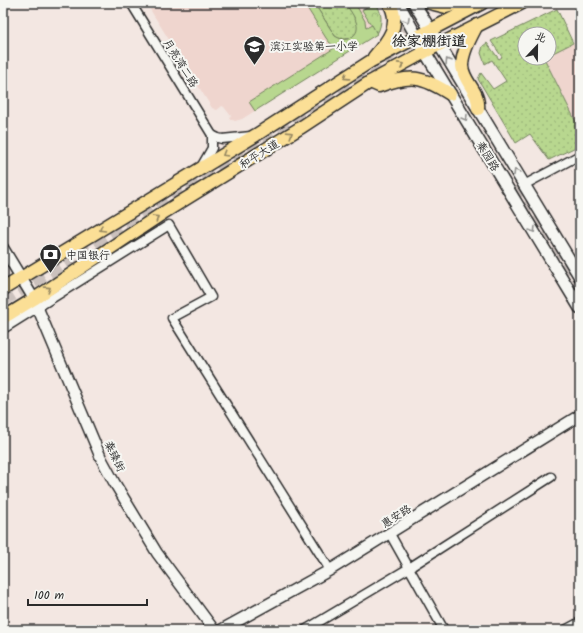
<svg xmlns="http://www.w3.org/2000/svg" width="583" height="633" font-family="Kalam,'LXGW WenKai TC',sans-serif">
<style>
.built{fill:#efd5ce}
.grass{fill:url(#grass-dots);stroke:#72815d}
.forest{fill:url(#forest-crowns);stroke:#72815d}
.pitch{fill:#b8d78f;stroke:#72815d}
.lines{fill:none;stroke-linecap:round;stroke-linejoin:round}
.primary-tunnel{stroke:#cbc1bd;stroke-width:12;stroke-dasharray:12 6;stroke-linecap:butt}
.minor-casing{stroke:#2b2b2b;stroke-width:11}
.tertiary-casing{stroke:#2b2b2b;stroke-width:13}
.secondary-casing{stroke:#2b2b2b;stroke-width:14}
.primary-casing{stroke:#2b2b2b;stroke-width:15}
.minor{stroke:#f6f6f2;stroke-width:8}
.tertiary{stroke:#f6f6f2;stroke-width:10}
.secondary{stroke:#f6f6f2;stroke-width:11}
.primary{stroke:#fbdf96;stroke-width:12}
.oneway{stroke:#90908e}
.oneway2{stroke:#938560}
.labels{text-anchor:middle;stroke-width:4;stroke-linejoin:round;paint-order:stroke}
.poi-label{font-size:11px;fill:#2b2b2b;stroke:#f6f6f2;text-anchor:start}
.street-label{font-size:11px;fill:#2b2b2b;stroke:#f6f6f2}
.district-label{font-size:15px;font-weight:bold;fill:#2b2b2b;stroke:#f6f6f2}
</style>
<defs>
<pattern id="grass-dots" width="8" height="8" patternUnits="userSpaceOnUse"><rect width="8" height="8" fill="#b8d78f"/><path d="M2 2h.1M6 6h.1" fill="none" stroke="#9eb97c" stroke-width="1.8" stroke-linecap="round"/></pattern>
<pattern id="forest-crowns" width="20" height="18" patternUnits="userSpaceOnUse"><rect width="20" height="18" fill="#b8d78f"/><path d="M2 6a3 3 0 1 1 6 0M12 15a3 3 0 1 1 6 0" fill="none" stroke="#9eb97c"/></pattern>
</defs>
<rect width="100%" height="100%" fill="#f3e7e2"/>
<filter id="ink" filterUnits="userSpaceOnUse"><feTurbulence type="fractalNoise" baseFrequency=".025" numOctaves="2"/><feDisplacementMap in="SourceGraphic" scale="8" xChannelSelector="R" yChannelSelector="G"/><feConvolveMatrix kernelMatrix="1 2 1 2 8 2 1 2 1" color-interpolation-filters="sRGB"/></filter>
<g filter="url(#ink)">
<!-- built -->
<g class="built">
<polygon points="146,3 358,3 377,34 242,119 235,121 230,119 229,117 231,116 224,107 222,106 217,110 212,108"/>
<polygon points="580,40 580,130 544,58 549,58 549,55"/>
</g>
<!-- grass -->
<g class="grass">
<path d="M314,3h31c4,6 10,13 12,20 4,14 -12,20 -22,13z"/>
<polygon points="557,9 573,43 549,55 549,34 525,34 525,58 544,58 580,130 580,145 549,160 530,134 516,143 478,79 481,73 493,89 506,81 492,60 485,64 481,53 483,46 487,43 499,59 502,57 491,41"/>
</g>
<!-- forest -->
<path class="forest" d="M369,3h7c6,10 7,20 1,31l-15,-24 8,-5z"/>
<!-- pitch -->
<path class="pitch" d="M304,3h10l21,33c5,3 10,5 15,2 16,-8 1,-26 -5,-35h10l10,18 1,7 6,-3 5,9 -122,77 -6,-9 87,-55 -6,-4 -4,-5z"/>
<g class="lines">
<!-- primary-tunnel -->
<g class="primary-tunnel">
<polyline points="518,185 580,290"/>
<path d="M3,301l370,-229c20,-16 36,-42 31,-69"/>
</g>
<defs>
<g id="minor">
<polyline points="131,3 212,135 218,138 222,139 251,136"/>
<polyline points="201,167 212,148 212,135"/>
<polyline points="524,185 580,155"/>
<polyline points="3,329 169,225 211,297 172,318 330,570"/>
<polyline points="390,534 444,630"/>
<polyline points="305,630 409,568 551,477"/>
<polyline points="565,630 580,622"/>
</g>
<g id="tertiary">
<polyline points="3,248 34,299 101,458 114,482 157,553 214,630"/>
<polyline points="221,630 330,570 580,415"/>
</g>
<g id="secondary">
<polyline points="398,3 425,52 580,308"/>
<polyline points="414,3 580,277"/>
</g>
<g id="primary">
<polyline points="430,3 446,7 460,3"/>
<path d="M477,25c-6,12 -15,27 -15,41 1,16 18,25 16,43"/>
<path d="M374,57c14,-16 28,-33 15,-54"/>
<path d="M370,82l9,4c32,-12 43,-10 71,8"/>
<polyline points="3,289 256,135 371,61 482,3"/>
<polyline points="3,318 34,299 163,213 300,128 370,82 425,52 522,3"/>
</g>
</defs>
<!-- minor casing -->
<use href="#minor" class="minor-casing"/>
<!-- tertiary casing -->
<use href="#tertiary" class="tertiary-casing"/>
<!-- secondary casing -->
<use href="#secondary" class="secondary-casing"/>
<!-- primary casing -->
<use href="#primary" class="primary-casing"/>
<!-- minor -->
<use href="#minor" class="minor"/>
<!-- tertiary -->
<use href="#tertiary" class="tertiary"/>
<!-- secondary -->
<use href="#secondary" class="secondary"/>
<!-- primary -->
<use href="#primary" class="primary"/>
</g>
<!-- one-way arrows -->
<defs><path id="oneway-chevron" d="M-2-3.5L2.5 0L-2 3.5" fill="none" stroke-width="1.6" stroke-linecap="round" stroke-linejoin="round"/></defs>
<g class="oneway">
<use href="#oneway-chevron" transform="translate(407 20) rotate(60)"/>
<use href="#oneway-chevron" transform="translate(448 61) rotate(-122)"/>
<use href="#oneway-chevron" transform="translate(465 118) rotate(59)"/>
<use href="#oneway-chevron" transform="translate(516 172) rotate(-121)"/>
<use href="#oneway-chevron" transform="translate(533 230) rotate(59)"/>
</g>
<g class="oneway2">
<use href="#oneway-chevron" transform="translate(401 65) rotate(-29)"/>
<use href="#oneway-chevron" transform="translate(346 77) rotate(147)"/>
<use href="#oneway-chevron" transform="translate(290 134) rotate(-32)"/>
<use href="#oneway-chevron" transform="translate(225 154) rotate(149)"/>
<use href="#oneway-chevron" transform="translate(156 218) rotate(-33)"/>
<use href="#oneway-chevron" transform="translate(102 229) rotate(149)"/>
<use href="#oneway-chevron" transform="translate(48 289) rotate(-33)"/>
</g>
</g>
<!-- icons -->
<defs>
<symbol id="school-pin" viewBox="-11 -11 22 30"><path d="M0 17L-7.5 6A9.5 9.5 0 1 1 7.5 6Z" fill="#2b2b2b" stroke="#f6f6f2"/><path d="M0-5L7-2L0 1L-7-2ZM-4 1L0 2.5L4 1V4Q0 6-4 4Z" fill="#fff"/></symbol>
<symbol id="bank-pin" viewBox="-11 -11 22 30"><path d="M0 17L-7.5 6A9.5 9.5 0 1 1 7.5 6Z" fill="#2b2b2b" stroke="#f6f6f2"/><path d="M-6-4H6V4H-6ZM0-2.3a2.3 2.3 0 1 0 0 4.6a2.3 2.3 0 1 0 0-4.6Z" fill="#fff"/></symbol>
</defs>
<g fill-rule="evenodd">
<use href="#school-pin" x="242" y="34" width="25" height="34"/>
<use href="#bank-pin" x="38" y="242" width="25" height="34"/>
</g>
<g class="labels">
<!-- poi labels -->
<g class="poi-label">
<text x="270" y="50">滨江实验第一小学</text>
<text x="66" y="259">中国银行</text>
</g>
<!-- street labels -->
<g class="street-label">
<text transform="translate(181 63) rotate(58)" y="4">月亮湾二路</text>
<text transform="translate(259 154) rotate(-32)" y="4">和平大道</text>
<text transform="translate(488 156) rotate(59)" y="4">秦园路</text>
<text transform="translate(115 456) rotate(64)" y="4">秦臻街</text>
<text transform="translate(396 516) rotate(-32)" y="4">惠安路</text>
</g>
<!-- district labels -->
<g class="district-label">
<text x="429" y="46">徐家棚街道</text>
</g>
</g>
<!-- margin -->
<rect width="583" height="633" fill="none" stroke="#f6f6f2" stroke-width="16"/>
<rect x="8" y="8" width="567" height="617" fill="none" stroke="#2b2b2b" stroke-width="1.5" filter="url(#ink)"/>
<!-- north arrow -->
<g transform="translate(537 46) rotate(22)"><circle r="19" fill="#f6f6f2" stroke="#a5a5a2"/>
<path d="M0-3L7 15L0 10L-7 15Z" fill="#2b2b2b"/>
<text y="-6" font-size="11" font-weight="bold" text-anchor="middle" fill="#2b2b2b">北</text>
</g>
<!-- scale -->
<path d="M28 599v6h119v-6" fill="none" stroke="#2b2b2b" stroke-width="2"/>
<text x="34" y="599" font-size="12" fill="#2b2b2b" stroke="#f6f6f2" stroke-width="3" paint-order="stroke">100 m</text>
</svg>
